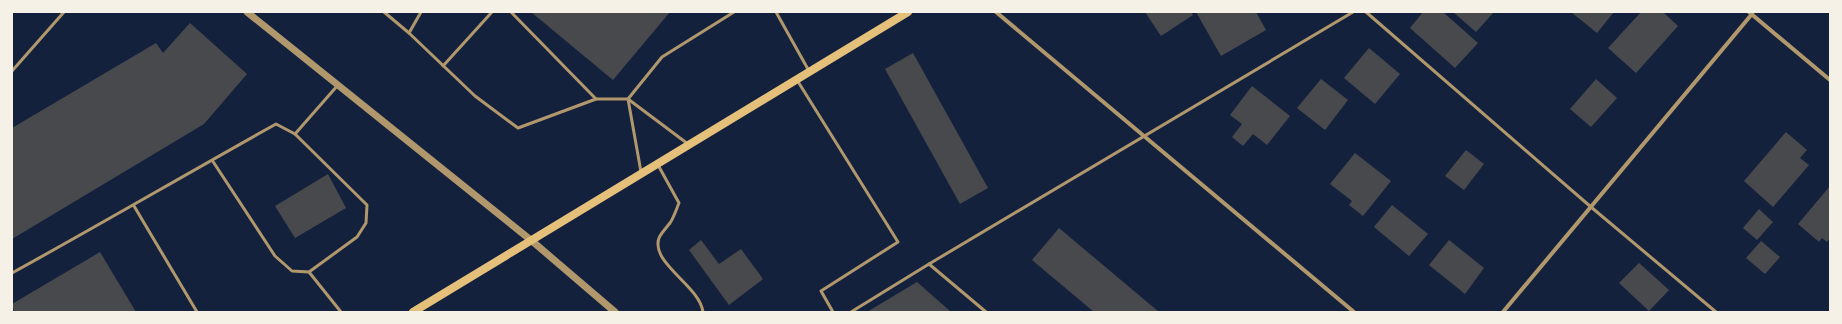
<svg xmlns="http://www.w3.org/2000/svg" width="1842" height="324" font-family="Bitter,serif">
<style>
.building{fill:#48494c}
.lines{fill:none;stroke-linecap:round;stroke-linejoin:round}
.service{stroke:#b1986c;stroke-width:3}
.minor{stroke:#b1986c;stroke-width:4}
.tertiary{stroke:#b1986c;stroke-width:7}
.secondary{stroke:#e5c07b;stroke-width:8}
</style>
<rect width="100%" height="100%" fill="#14213d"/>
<!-- building -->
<g class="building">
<polygon points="531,12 670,12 613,80"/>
<polygon points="1145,12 1191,12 1193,15 1161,36"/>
<polygon points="1196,12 1256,12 1266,30 1221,56"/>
<polygon points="1423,12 1443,12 1478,43 1455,68 1410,28"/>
<polygon points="1453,12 1494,12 1476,32"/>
<polygon points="1571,12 1614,12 1597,33"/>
<polygon points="1641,12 1663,12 1678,26 1636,73 1608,48"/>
<polygon points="190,23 247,74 204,124 12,239 12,128 156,43 163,53"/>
<polygon points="1369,48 1400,74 1375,104 1344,78"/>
<polygon points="913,53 988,188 960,204 885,69"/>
<polygon points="1321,79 1348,100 1325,130 1297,108"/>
<polygon points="1596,79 1617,98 1591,127 1570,109"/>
<polygon points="1252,86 1290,116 1267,145 1253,134 1243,146 1232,137 1242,124 1230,115"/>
<polygon points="1786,132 1807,150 1800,158 1809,165 1773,207 1744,181"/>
<polygon points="1466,150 1484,164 1464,190 1445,176"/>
<polygon points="1355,153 1391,181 1363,216 1349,205 1352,201 1330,184"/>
<polygon points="328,174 346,208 295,238 275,206"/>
<polygon points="1830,186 1830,238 1827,242 1822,238 1819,242 1798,224"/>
<polygon points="1392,205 1428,234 1409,256 1374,227"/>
<polygon points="1759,209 1773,222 1757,240 1743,228"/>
<polygon points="1059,228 1159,312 1094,312 1032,260"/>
<polygon points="701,240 719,264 741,249 763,279 729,305 689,250"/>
<polygon points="1449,240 1484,268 1465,294 1429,265"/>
<polygon points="1761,241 1780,257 1765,274 1746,258"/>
<polygon points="100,252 136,312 14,312 12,304"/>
<polygon points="1639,263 1669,290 1649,311 1619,283"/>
<polygon points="917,282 951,312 867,312"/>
</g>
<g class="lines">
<!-- service -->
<g class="service">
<polyline points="384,12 409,33 475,96 518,128 596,99 511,12"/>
<polyline points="776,12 809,71"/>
<polyline points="1366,12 1591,207 1716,312"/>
<polyline points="409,33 421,12"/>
<polyline points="443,66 492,12"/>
<polyline points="12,71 64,12"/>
<polyline points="797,80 898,242 821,291 833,312"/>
<polyline points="596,99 628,99 688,144"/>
<polyline points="295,134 338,85"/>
<path d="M658,165l21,38c-3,7 -5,14 -9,20 -3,4 -9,10 -11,15 -9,25 41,48 44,74"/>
<polyline points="641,172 628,99 662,57 734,12"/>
<polyline points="134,206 197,312"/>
<polyline points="309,272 341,312"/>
<path d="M12,273c89,-49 176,-100 264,-149l19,10 72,71 -1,18 -9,14 -48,35 -17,-1 -17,-15 -63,-96"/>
<polyline points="851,312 929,264"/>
<polyline points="986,312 929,264 1353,12"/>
</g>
<!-- minor -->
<g class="minor">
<polyline points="996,12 1354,312"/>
<polyline points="1749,12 1830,80"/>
<polyline points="1503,312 1752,14"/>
</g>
<!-- tertiary -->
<polyline class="tertiary" points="247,12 532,241 615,312"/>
<!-- secondary -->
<polyline class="secondary" points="413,312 908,12"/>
</g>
<!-- border -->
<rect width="1842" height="324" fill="none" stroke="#f6f1e7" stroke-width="26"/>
</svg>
